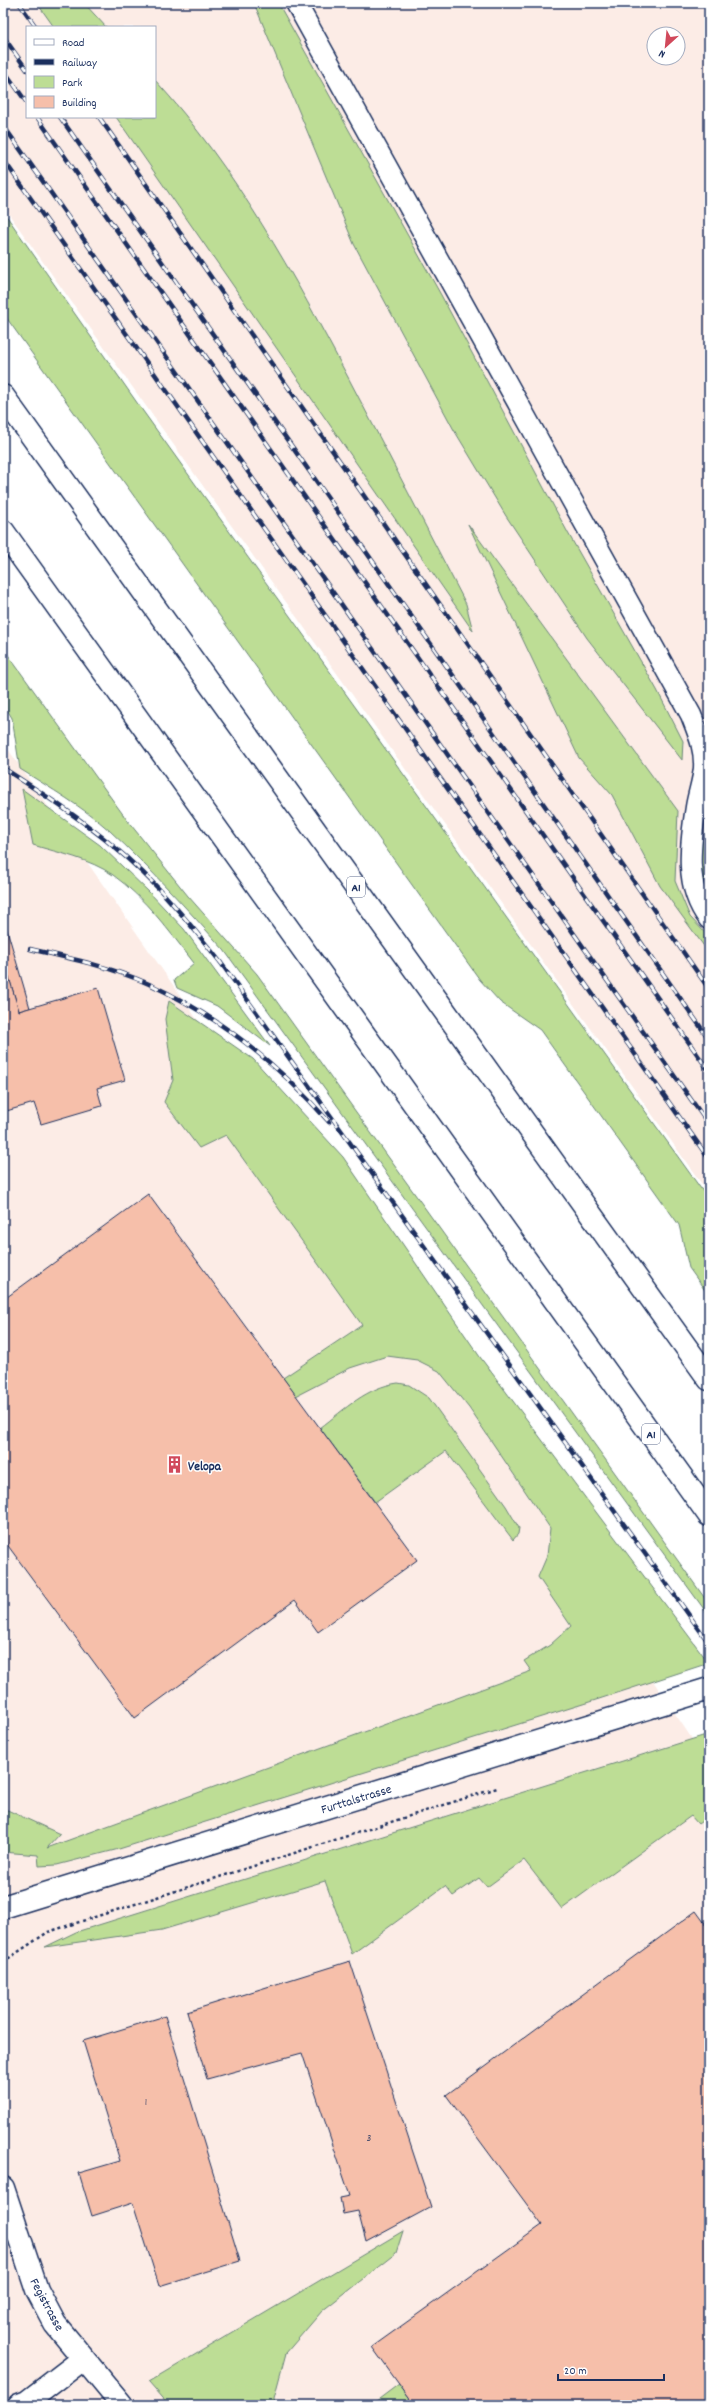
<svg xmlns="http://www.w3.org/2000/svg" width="712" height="2408" font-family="Dekko,sans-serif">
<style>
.built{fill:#fcece6;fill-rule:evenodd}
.green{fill:#bddd95;stroke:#6c867a}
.building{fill:#f6bfaa;stroke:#1b2f5e}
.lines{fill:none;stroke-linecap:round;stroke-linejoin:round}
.lane-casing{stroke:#1b2f5e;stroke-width:23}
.street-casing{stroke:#1b2f5e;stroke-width:25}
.secondary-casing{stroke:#1b2f5e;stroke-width:25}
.highway-casing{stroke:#1b2f5e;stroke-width:25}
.path{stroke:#1b2f5e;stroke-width:2.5;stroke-dasharray:3 3;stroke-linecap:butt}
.lane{stroke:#fff;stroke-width:20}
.street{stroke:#fff;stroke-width:22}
.secondary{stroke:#fff;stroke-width:22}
.highway{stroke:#fff;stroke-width:22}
.rail-casing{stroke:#1b2f5e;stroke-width:4.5}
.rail{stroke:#fff;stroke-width:3;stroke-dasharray:9;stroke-linecap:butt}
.labels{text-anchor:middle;stroke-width:3;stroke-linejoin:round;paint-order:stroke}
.number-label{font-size:11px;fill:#525371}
.shield{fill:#fff;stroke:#5f6d8e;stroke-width:1}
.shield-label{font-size:12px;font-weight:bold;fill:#1b2f5e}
.poi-label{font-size:13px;font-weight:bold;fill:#1b2f5e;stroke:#fff;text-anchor:start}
.street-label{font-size:13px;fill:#1b2f5e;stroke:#fff}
</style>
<rect width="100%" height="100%" fill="#fff"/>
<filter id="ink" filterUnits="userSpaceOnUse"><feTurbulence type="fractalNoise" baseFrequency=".025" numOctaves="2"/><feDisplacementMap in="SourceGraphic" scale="8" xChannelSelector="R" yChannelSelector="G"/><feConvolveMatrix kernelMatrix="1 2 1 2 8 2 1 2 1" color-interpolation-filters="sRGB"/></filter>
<g filter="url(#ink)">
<!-- built -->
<g class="built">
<path d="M3,3h706v1191l-706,-988zM27,27h128v90h-128zM654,34h24v24h-24z"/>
<polygon points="3,742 469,1408 709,1764 709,2405 3,2405"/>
</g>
<!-- green -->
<g class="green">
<polygon points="37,3 84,3 106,27 54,27"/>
<polygon points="254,3 278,3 441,295 568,533 657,690 683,741 682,760 587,638 506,516 454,430 354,244"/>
<path d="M155,80c81,89 139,195 195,301 39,74 77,148 116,223l7,27 -357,-514h39z"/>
<polygon points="3,211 140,407 709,1200 709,1296 689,1268 679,1225 540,1030 500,1002 480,980 3,313"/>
<polygon points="468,524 678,811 675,881 690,917 709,937 709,953 660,886 612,795 579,758"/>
<path d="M3,648l124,172 61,76 69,78 452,630v12l-485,-666c-37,-41 -74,-82 -114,-119 -27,-24 -60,-43 -90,-62l-8,-51 -9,-15z"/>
<path d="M22,789l78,56 49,47 35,37 86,117 -53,-40 -40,-18 -3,-8 20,-17c-24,-31 -49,-65 -81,-88 -23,-16 -54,-22 -80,-30z"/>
<path d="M701,838l8,10v52c-10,-25 -11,-36 -8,-62z"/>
<polygon points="3,840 6,864 3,865"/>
<polygon points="169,1001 253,1059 343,1157 480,1357 709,1663 599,1699 119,1849 57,1865 39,1866 38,1855 3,1852 3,1808 60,1834 47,1848 531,1671 524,1661 550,1645 571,1626 538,1577 547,1556 550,1528 469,1408 439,1371 417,1360 387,1356 350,1368 296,1396 283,1378 362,1325 226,1135 199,1148 164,1102 173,1080 165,1019"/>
<path d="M398,1383l11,2 20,13 77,108 13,22 -1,6 -5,6 -67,-89 -71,51 -55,-74c25,-19 47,-41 78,-45z"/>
<polygon points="709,1734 709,1816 698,1824 691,1816 562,1909 524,1860 487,1887 479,1878 453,1896 445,1886 352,1954 325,1881 162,1930 45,1947 76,1932"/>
<polygon points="403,2231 396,2253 322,2311 286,2353 274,2398 275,2405 169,2405 149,2382"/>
<polygon points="399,2384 414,2405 371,2405"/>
</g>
<!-- building -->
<g class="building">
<polygon points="3,916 30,1008 19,1011 3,958"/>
<polygon points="8,974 19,1011 98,988 125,1080 97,1088 102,1106 41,1124 34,1103 3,1112 3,975"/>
<polygon points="148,1194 417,1560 318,1632 295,1600 135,1718 3,1539 3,1300"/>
<polygon points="696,1911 709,1929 709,2405 414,2405 372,2347 542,2225 446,2095"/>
<polygon points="350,1961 431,2207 366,2242 358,2211 343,2214 340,2198 350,2196 302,2053 207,2079 187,2012"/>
<polygon points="165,2016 240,2261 159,2286 133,2203 92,2216 79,2173 120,2161 83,2041"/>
</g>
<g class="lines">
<defs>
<path id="lane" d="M296,3l395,712c7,18 14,33 13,53 -1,13 -6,26 -8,39 -6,38 -12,80 13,112"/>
<g id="street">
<polyline points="3,2188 37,2290 55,2324 122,2405"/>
<polyline points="19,2405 27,2402 83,2359"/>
</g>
<polyline id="secondary" points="3,1907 709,1689"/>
<g id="highway">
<polyline points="3,396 709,1379"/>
<polyline points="3,531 709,1515"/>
</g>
</defs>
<!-- lane casing -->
<use href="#lane" class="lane-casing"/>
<!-- street casing -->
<use href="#street" class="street-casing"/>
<!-- secondary casing -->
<use href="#secondary" class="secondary-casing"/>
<!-- highway casing -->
<use href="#highway" class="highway-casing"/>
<!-- path -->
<polyline class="path" points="3,1962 48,1932 497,1788"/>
<!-- lane -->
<use href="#lane" class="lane"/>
<!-- street -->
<use href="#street" class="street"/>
<!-- secondary -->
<use href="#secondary" class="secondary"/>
<!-- highway -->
<use href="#highway" class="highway"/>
<defs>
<g id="rail">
<polyline points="19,3 36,27"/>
<polyline points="3,36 27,70"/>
<polyline points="3,69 27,103"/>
<polyline points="37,117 709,1071"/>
<polyline points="60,117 709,1039"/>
<polyline points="99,117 709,989"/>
<polyline points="3,125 709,1125"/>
<polyline points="3,159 709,1159"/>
<path d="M3,768c55,35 111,73 156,121 22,23 42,49 62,74l488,680"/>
<path d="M30,949c40,9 81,18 119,35 70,32 130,81 180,138"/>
</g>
</defs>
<!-- rail casing -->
<use href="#rail" class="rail-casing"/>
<!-- rail -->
<use href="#rail" class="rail"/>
</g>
</g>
<!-- icons -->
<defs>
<symbol id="building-bare" viewBox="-9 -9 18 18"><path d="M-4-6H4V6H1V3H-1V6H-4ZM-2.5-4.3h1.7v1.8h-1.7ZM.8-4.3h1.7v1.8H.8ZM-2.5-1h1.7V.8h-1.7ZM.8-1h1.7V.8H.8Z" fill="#d1495b" stroke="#fff" stroke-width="2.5" paint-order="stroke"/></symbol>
</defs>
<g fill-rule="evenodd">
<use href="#building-bare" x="162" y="1452" width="25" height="25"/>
</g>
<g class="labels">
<!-- number labels -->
<g class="number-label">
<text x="146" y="2105">1</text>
<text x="369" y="2141">3</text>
</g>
<!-- shield labels -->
<g class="shield">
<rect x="347" y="877" width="18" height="20" rx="3"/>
<rect x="642" y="1424" width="18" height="20" rx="3"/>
</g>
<g class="shield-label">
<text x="356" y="891">A1</text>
<text x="651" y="1438">A1</text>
</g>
<!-- poi labels -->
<g class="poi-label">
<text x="188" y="1470">Velopa</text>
</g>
<!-- street labels -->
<g class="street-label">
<text transform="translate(356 1798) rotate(-17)" y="5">Furttalstrasse</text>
<text transform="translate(48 2304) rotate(62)" y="5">Fegistrasse</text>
</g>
</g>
<!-- margin -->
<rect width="712" height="2408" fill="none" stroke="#fff" stroke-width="16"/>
<rect x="8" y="8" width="696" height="2392" fill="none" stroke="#1b2f5e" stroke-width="1.5" filter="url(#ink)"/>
<!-- legend -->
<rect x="26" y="26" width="130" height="92" fill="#ffffff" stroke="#a4acbf"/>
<rect x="34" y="39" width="20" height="6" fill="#ffffff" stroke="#a4acbf"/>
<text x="62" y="46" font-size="12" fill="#1b2f5e">Road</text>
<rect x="34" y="59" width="20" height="6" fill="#1b2f5e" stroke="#a4acbf"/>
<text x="62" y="66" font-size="12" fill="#1b2f5e">Railway</text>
<rect x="34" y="76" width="20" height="12" fill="#bddd95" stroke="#a4acbf"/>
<text x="62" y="86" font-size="12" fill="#1b2f5e">Park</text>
<rect x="34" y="96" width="20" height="12" fill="#f6bfaa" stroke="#a4acbf"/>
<text x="62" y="106" font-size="12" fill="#1b2f5e">Building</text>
<!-- north arrow -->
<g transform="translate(666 46) rotate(207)"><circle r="19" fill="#ffffff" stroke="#a4acbf"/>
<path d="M0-3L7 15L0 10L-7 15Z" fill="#d1495b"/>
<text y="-6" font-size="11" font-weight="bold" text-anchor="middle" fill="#1b2f5e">N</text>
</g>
<!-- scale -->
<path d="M558 2374v6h106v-6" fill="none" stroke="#1b2f5e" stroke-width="2"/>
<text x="564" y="2374" font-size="12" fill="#1b2f5e" stroke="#ffffff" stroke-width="3" paint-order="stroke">20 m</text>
</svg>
